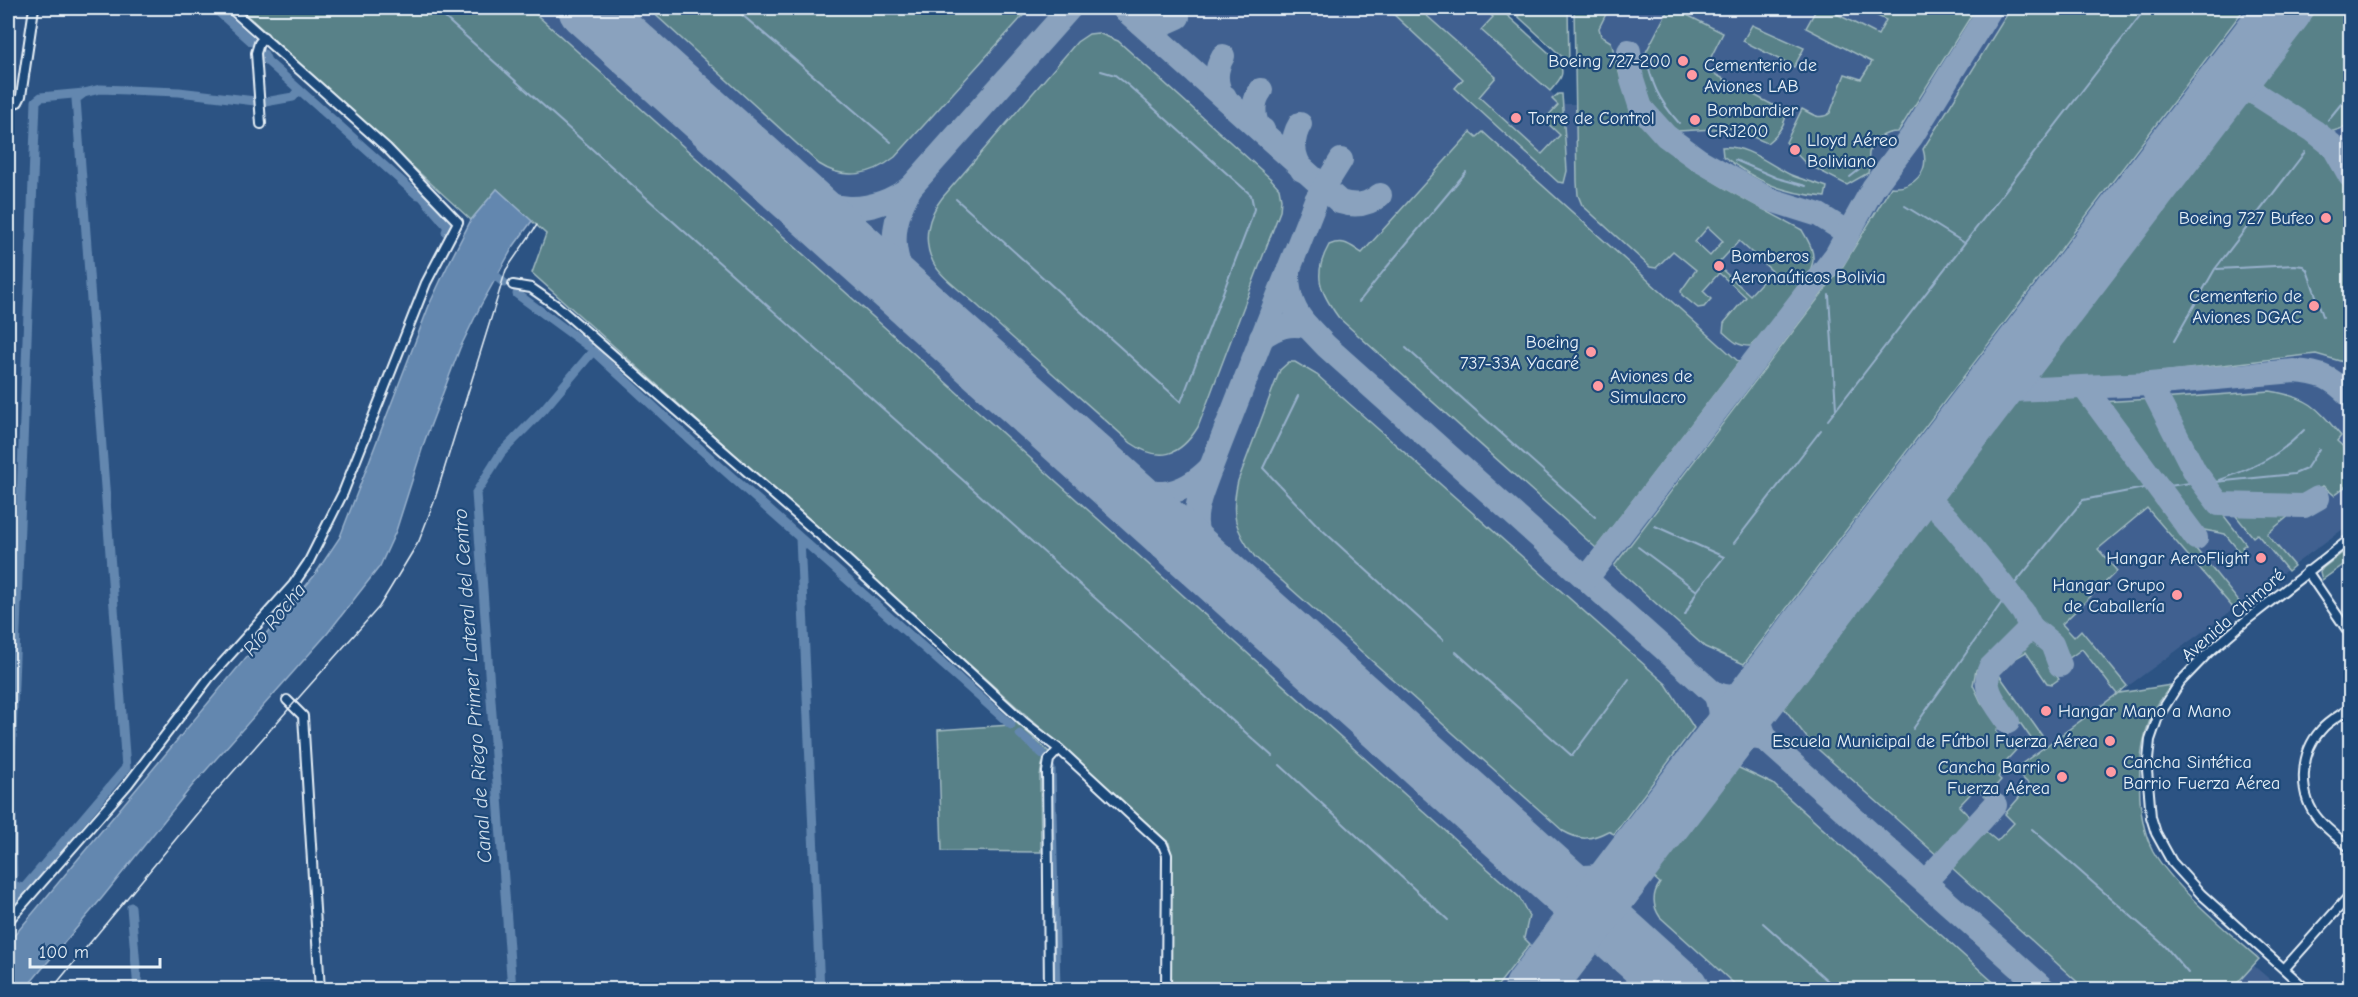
<svg xmlns="http://www.w3.org/2000/svg" width="2358" height="997" font-family="'Comic Neue',sans-serif">
<style>
.built{fill:#3f6190}
.green{fill:#588188;stroke:#a0b9c0;stroke-width:1.5;fill-rule:evenodd}
.water{fill:#6387af;stroke:#98b1cc;stroke-width:1.5}
.lines{fill:none;stroke-linecap:round;stroke-linejoin:round}
.stream{stroke:#98b1cc;stroke-width:2}
.canal{stroke:#6387af;stroke-width:9}
.taxiway{stroke:#8aa2be;stroke-width:24}
.runway{stroke:#8aa2be;stroke-width:58}
.street-casing{stroke:#e8f1f8;stroke-width:12}
.street{stroke:#1f4a7a;stroke-width:8}
.tram{stroke:#e8f1f8;stroke-width:1.5}
.poi-dot{fill:#ff9aa2;stroke:#1f4a7a;stroke-width:2}
.labels{text-anchor:middle;stroke-width:4.5;stroke-linejoin:round;paint-order:stroke}
.poi-label{font-size:18px;fill:#e8f1f8;stroke:#1f4a7a;text-anchor:end}
.street-label{font-size:18px;fill:#e8f1f8;stroke:#1f4a7a}
.water-label{font-size:20px;font-style:italic;fill:#d4e1ed;stroke:#1f4a7a}
</style>
<rect width="100%" height="100%" fill="#2c5383"/>
<filter id="ink" filterUnits="userSpaceOnUse"><feTurbulence type="fractalNoise" baseFrequency=".0167" numOctaves="2"/><feDisplacementMap in="SourceGraphic" scale="12" xChannelSelector="R" yChannelSelector="G"/><feConvolveMatrix kernelMatrix="1 2 1 2 8 2 1 2 1" color-interpolation-filters="sRGB"/></filter>
<g filter="url(#ink)">
<!-- built -->
<polygon class="built" points="239,8 1483,8 1494,17 1482,30 1555,96 1560,93 1562,94 1564,104 1580,104 1578,8 2350,8 2350,524 2020,765 2246,972 2253,965 2281,989 1171,989 1171,852 1169,843 532,273 546,234 537,225 497,189 471,220"/>
<!-- green -->
<g class="green">
<polygon points="239,8 529,8 1519,897 1529,916 1524,938 1530,944 1495,989 1171,989 1171,852 1169,843 532,273 546,234 497,189 471,220"/>
<path d="M648,8h382l-135,149c-23,18 -50,24 -76,7z"/>
<polygon points="1392,8 1418,8 1496,77 1479,97 1542,154 1560,135 1544,120 1558,105 1552,99 1558,94 1562,94 1567,171 1564,183 1558,182 1455,88 1463,79 1389,10"/>
<path d="M1489,8h10l59,53c9,13 1,20 -8,30l-69,-61 12,-13 -7,-7z"/>
<polygon points="1509,8 1568,8 1569,63"/>
<path d="M1574,8h35l-10,20 2,8 10,6c6,20 11,48 20,66 30,53 118,93 171,122 6,10 14,23 10,35 -4,17 -48,70 -62,81 -13,0 -18,-6 -27,-14l1,-9 22,-26 -27,-24 -16,18 8,8 -7,8 -6,1 -16,-13 -1,-4 15,-21 -23,-19 -17,17 -6,-1 -68,-62 -4,-10 -1,-13zM1708,227l15,14 -13,15 -15,-14zM1739,241l33,30 -22,24 -33,-30z"/>
<path d="M1669,8h4l50,25 -18,36 81,43c0,13 -9,23 -19,31l-35,-15 -54,3 -13,-9 -15,-21 -9,-27 2,-16z"/>
<path d="M1817,8h8l53,27 8,-15 -25,-12h115l-78,124c-13,0 -26,7 -29,21 -1,7 1,13 -1,20l-21,12 -42,-22 -19,-21 16,-33c10,5 18,12 28,4l15,-39 16,5 11,-17 -66,-34z"/>
<path d="M2011,8h234l-501,656 -39,-17 -91,-81 229,-300 48,-79c23,2 39,-15 32,-38z"/>
<path d="M2318,8h32v118l-20,6c-26,-15 -50,-28 -70,-50z"/>
<polygon points="1752,25 1804,48 1794,67 1743,41"/>
<path d="M1098,33l20,8 153,138 8,9 2,11 -1,12 -82,216c-18,29 -38,36 -67,16 -51,-46 -103,-90 -153,-137 -13,-12 -38,-29 -45,-44 -11,-22 -5,-46 9,-64l135,-156 12,-8z"/>
<polygon points="2246,102 2265,109 2327,149 2350,190 2350,364 2316,354 2145,374 2034,380"/>
<path d="M1471,132l6,5 6,-5 256,230 -143,186 -257,-230c-19,-26 -27,-43 -10,-73 15,-6 20,0 33,8z"/>
<path d="M1722,147c26,-2 46,17 69,28 11,5 24,7 36,12l-2,10c-44,-4 -67,-15 -102,-41z"/>
<path d="M1289,362h6l22,13 349,309 28,44 -80,106 -6,-3c-17,9 -28,10 -45,0l-308,-274c-20,-27 -25,-42 -17,-76l42,-111z"/>
<path d="M2270,391c40,7 46,15 71,45l-4,5 13,12 -5,22 5,8 -16,12 -11,-9 -35,17 -59,-1 -8,-3 -8,-6 -11,-15 -41,-79z"/>
<path d="M2086,398l28,33 77,112 50,61 -7,5 -87,-101 -49,41 19,22 -55,53 12,13 7,-7 46,56 -8,7 52,-8c-7,11 -17,22 -21,35 -14,35 -15,97 3,131 19,34 75,81 106,108l-27,30h-147l-135,-123 28,-32 8,-2 11,9 17,-18 -9,-9 25,-29 -15,-14 5,-6 97,-71 -35,-45 -17,12 -6,-6 -6,-18 -19,-16 -40,-52 -56,-64 80,-105z"/>
<polygon points="2152,399 2162,414 2196,480 2246,544 2242,547 2246,553 2243,556 2225,534 2194,528 2100,402"/>
<polygon points="1934,511 1950,527 2022,617 2022,630 1976,670 1973,685 1981,702 2000,727 1996,731 2001,738 2005,735 2016,750 2005,762 2008,765 1998,777 2001,780 1986,797 1976,788 1959,806 1969,816 1970,821 1939,857 1811,743 1784,708"/>
<polygon points="2232,511 2314,511 2290,515 2267,534 2294,566 2288,571 2257,534 2253,537"/>
<polygon points="2350,547 2350,560 2322,580 2320,572 2323,568"/>
<polygon points="2032,634 2046,642 2057,666 2052,670 2059,679 2052,684 2047,683 2026,652 2016,658 2012,653"/>
<polygon points="1997,672 2045,740 2035,744 2016,717 2013,718 1992,687 1992,677"/>
<polygon points="1016,722 1049,752 1042,765 1040,776 1041,852 942,851 938,730 1010,725"/>
<path d="M1737,767l36,17 228,205h-261l-80,-72c-8,-12 -8,-23 0,-34l-7,-6z"/>
</g>
<!-- water -->
<polygon class="water" points="497,189 532,221 513,247 481,305 460,348 425,440 396,531 380,566 327,634 192,786 102,898 25,989 8,989 8,943 314,576 340,537 430,303 445,271 471,220"/>
<g class="lines">
<!-- stream -->
<g class="stream">
<polyline points="434,8 1272,756"/>
<polyline points="734,8 891,142"/>
<path d="M1645,53c7,31 12,45 34,70"/>
<polyline points="2328,120 2350,93"/>
<polyline points="1735,160 1777,178 1806,186"/>
<polyline points="1850,177 1859,170"/>
<polyline points="956,199 1181,402 1250,222 1254,209 1251,195 1129,86 1115,75 1101,71"/>
<polyline points="1905,206 1963,242"/>
<polyline points="2217,269 2295,265 2303,266 2307,270 2323,316"/>
<polyline points="1829,295 1836,409"/>
<polyline points="1359,302 1386,268 1466,172"/>
<polyline points="2174,341 2215,269 2305,152"/>
<polyline points="1406,348 1595,517"/>
<polyline points="1298,396 1263,468 1319,527 1443,640"/>
<polyline points="1828,420 2146,8"/>
<path d="M2220,480c35,-13 58,-23 84,-50"/>
<polyline points="2215,482 2294,474 2306,469 2319,449"/>
<polyline points="2169,486 2190,483"/>
<polyline points="1655,526 1724,557 1697,591 1685,615"/>
<polyline points="1734,543 1821,430"/>
<polyline points="1638,547 1697,591"/>
<polyline points="2012,587 2083,500 2144,488"/>
<polyline points="1456,652 1572,756 1629,679"/>
<polyline points="1913,729 2002,602"/>
<polyline points="1280,765 1448,920"/>
<polyline points="2032,829 2165,946 2188,973"/>
<polyline points="1763,923 1838,990"/>
</g>
<!-- canal -->
<g class="canal">
<polyline points="214,8 252,42"/>
<polyline points="264,54 267,61 416,194 422,196 448,227 446,232"/>
<polyline points="265,102 293,97 299,90"/>
<polyline points="489,270 504,283"/>
<polyline points="517,294 588,346"/>
<polyline points="800,538 820,990"/>
<polyline points="1020,734 1043,754"/>
<polyline points="1051,769 1056,990"/>
<polyline points="23,888 13,886 11,763 36,101 41,97 84,93"/>
<polyline points="8,907 126,768 76,99 84,93 100,89 179,92 255,101"/>
<polyline points="131,907 138,990"/>
<polyline points="512,990 476,493 501,453 544,409 593,351 689,439 1011,725"/>
</g>
<!-- taxiway -->
<g class="taxiway">
<path d="M1123,8l217,194c16,5 28,3 40,-7"/>
<polyline points="1139,22 1160,25 1178,17"/>
<polyline points="1629,51 1632,80 1641,108 1666,136 1699,160 1768,199 1819,215 1848,233"/>
<path d="M1223,56c-8,14 -8,26 -1,40l3,1"/>
<polyline points="2231,78 2314,131 2333,146 2350,176"/>
<path d="M1261,90c-9,12 -8,26 -2,39l4,1"/>
<path d="M1300,124c-9,15 -8,30 2,46"/>
<path d="M786,186c43,26 82,32 125,1 -26,44 -18,72 3,114"/>
<polyline points="911,187 1070,8"/>
<polyline points="1308,327 1326,346 2045,990"/>
<path d="M1261,338c15,-11 29,-16 47,-11 -15,-16 -20,-32 -20,-53"/>
<polyline points="2150,384 2195,472 2219,504 2304,506 2318,498"/>
<polyline points="2084,387 2196,538"/>
<path d="M1991,391l159,-7 144,-13c27,2 37,6 56,25"/>
<polyline points="1211,467 1316,200 1341,160"/>
<path d="M1110,477c40,22 68,24 101,-10 -20,52 -23,60 8,108"/>
<path d="M1917,488l30,30 56,68 20,26 8,15 -41,41c-9,20 7,37 18,54"/>
<polyline points="1587,578 1836,255 1873,188 1912,136 1991,8"/>
<polyline points="2031,627 2052,644 2060,665"/>
<path d="M1715,693c8,23 6,39 -2,62 17,-16 30,-22 54,-15"/>
<path d="M1715,693c18,8 33,3 50,-6 -7,20 -8,34 2,53"/>
<path d="M1545,868c49,20 68,6 103,-28"/>
<path d="M1624,871c-8,28 -8,50 8,75"/>
<polyline points="1934,872 1995,805"/>
</g>
<!-- runway -->
<g class="runway">
<polyline points="587,8 1680,990"/>
<polyline points="1533,990 2284,8"/>
</g>
<defs>
<g id="street">
<polyline points="8,105 18,102 21,96 34,8"/>
<polyline points="261,124 256,53 259,43 264,37"/>
<polyline points="513,285 531,288 557,306 821,536 1025,723 1059,749 1163,845 1167,855 1166,990"/>
<polyline points="2307,571 2350,634"/>
<polyline points="287,700 303,716 320,990"/>
<path d="M2350,708c-9,7 -22,13 -29,22 -22,24 -23,66 -2,90 9,10 21,19 31,28"/>
<polyline points="8,921 128,784 209,678 293,585 308,563 343,493 426,283 458,222 387,148 230,8"/>
<polyline points="2285,968 2350,895"/>
<polyline points="1049,990 1047,772 1049,760 1059,749"/>
<polyline points="2307,990 2201,894 2172,862 2156,833 2151,817 2147,770 2150,740 2158,717 2180,682 2208,653 2249,618 2350,539"/>
</g>
</defs>
<!-- street casing -->
<use href="#street" class="street-casing"/>
<!-- street -->
<use href="#street" class="street"/>
<!-- tram -->
<polyline class="tram" points="51,990 209,799 379,607 419,541 434,502 506,270 537,225"/>
</g>
</g>
<!-- markers -->
<g class="poi-dot">
<circle cx="1683" cy="61" r="6"/>
<circle cx="1692" cy="75" r="6"/>
<circle cx="1516" cy="118" r="6"/>
<circle cx="1695" cy="120" r="6"/>
<circle cx="1795" cy="150" r="6"/>
<circle cx="2326" cy="218" r="6"/>
<circle cx="1719" cy="266" r="6"/>
<circle cx="2314" cy="306" r="6"/>
<circle cx="1591" cy="352" r="6"/>
<circle cx="1598" cy="386" r="6"/>
<circle cx="2261" cy="558" r="6"/>
<circle cx="2177" cy="595" r="6"/>
<circle cx="2046" cy="711" r="6"/>
<circle cx="2110" cy="741" r="6"/>
<circle cx="2111" cy="772" r="6"/>
<circle cx="2062" cy="777" r="6"/>
</g>
<g class="labels">
<!-- poi labels -->
<g class="poi-label">
<text x="1671" y="67">Boeing 727-200</text>
<text x="1704" y="71" text-anchor="start">Cementerio de<tspan x="1704" dy="21">Aviones LAB</tspan></text>
<text x="1707" y="116" text-anchor="start">Bombardier<tspan x="1707" dy="21">CRJ200</tspan></text>
<text x="1528" y="124" text-anchor="start">Torre de Control</text>
<text x="1807" y="146" text-anchor="start">Lloyd Aéreo<tspan x="1807" dy="21">Boliviano</tspan></text>
<text x="2314" y="224">Boeing 727 Bufeo</text>
<text x="1731" y="262" text-anchor="start">Bomberos<tspan x="1731" dy="21">Aeronaúticos Bolivia</tspan></text>
<text x="2302" y="302">Cementerio de<tspan x="2302" dy="21">Aviones DGAC</tspan></text>
<text x="1579" y="348">Boeing<tspan x="1579" dy="21">737-33A Yacaré</tspan></text>
<text x="1610" y="382" text-anchor="start">Aviones de<tspan x="1610" dy="21">Simulacro</tspan></text>
<text x="2249" y="564">Hangar AeroFlight</text>
<text x="2165" y="591">Hangar Grupo<tspan x="2165" dy="21">de Caballería</tspan></text>
<text x="2058" y="717" text-anchor="start">Hangar Mano a Mano</text>
<text x="2098" y="747">Escuela Municipal de Fútbol Fuerza Aérea</text>
<text x="2123" y="768" text-anchor="start">Cancha Sintética<tspan x="2123" dy="21">Barrio Fuerza Aérea</tspan></text>
<text x="2050" y="773">Cancha Barrio<tspan x="2050" dy="21">Fuerza Aérea</tspan></text>
</g>
<!-- street labels -->
<g class="street-label">
<text transform="translate(2233 615) rotate(-41)" y="6">Avenida Chimoré</text>
</g>
<!-- water labels -->
<g class="water-label">
<text transform="translate(274 619) rotate(-51)" y="7">Río Rocha</text>
<text transform="translate(472 686) rotate(-94)" y="7">Canal de Riego Primer Lateral del Centro</text>
</g>
</g>
<!-- margin -->
<rect width="2358" height="997" fill="none" stroke="#1f4a7a" stroke-width="30"/>
<rect x="15" y="15" width="2328" height="967" fill="none" stroke="#e8f1f8" stroke-width="2" filter="url(#ink)"/>
<!-- scale -->
<path d="M30 958v9h130v-9" fill="none" stroke="#e8f1f8" stroke-width="3"/>
<text x="39" y="958" font-size="18" fill="#e8f1f8" stroke="#1f4a7a" stroke-width="4.5" paint-order="stroke">100 m</text>
</svg>
